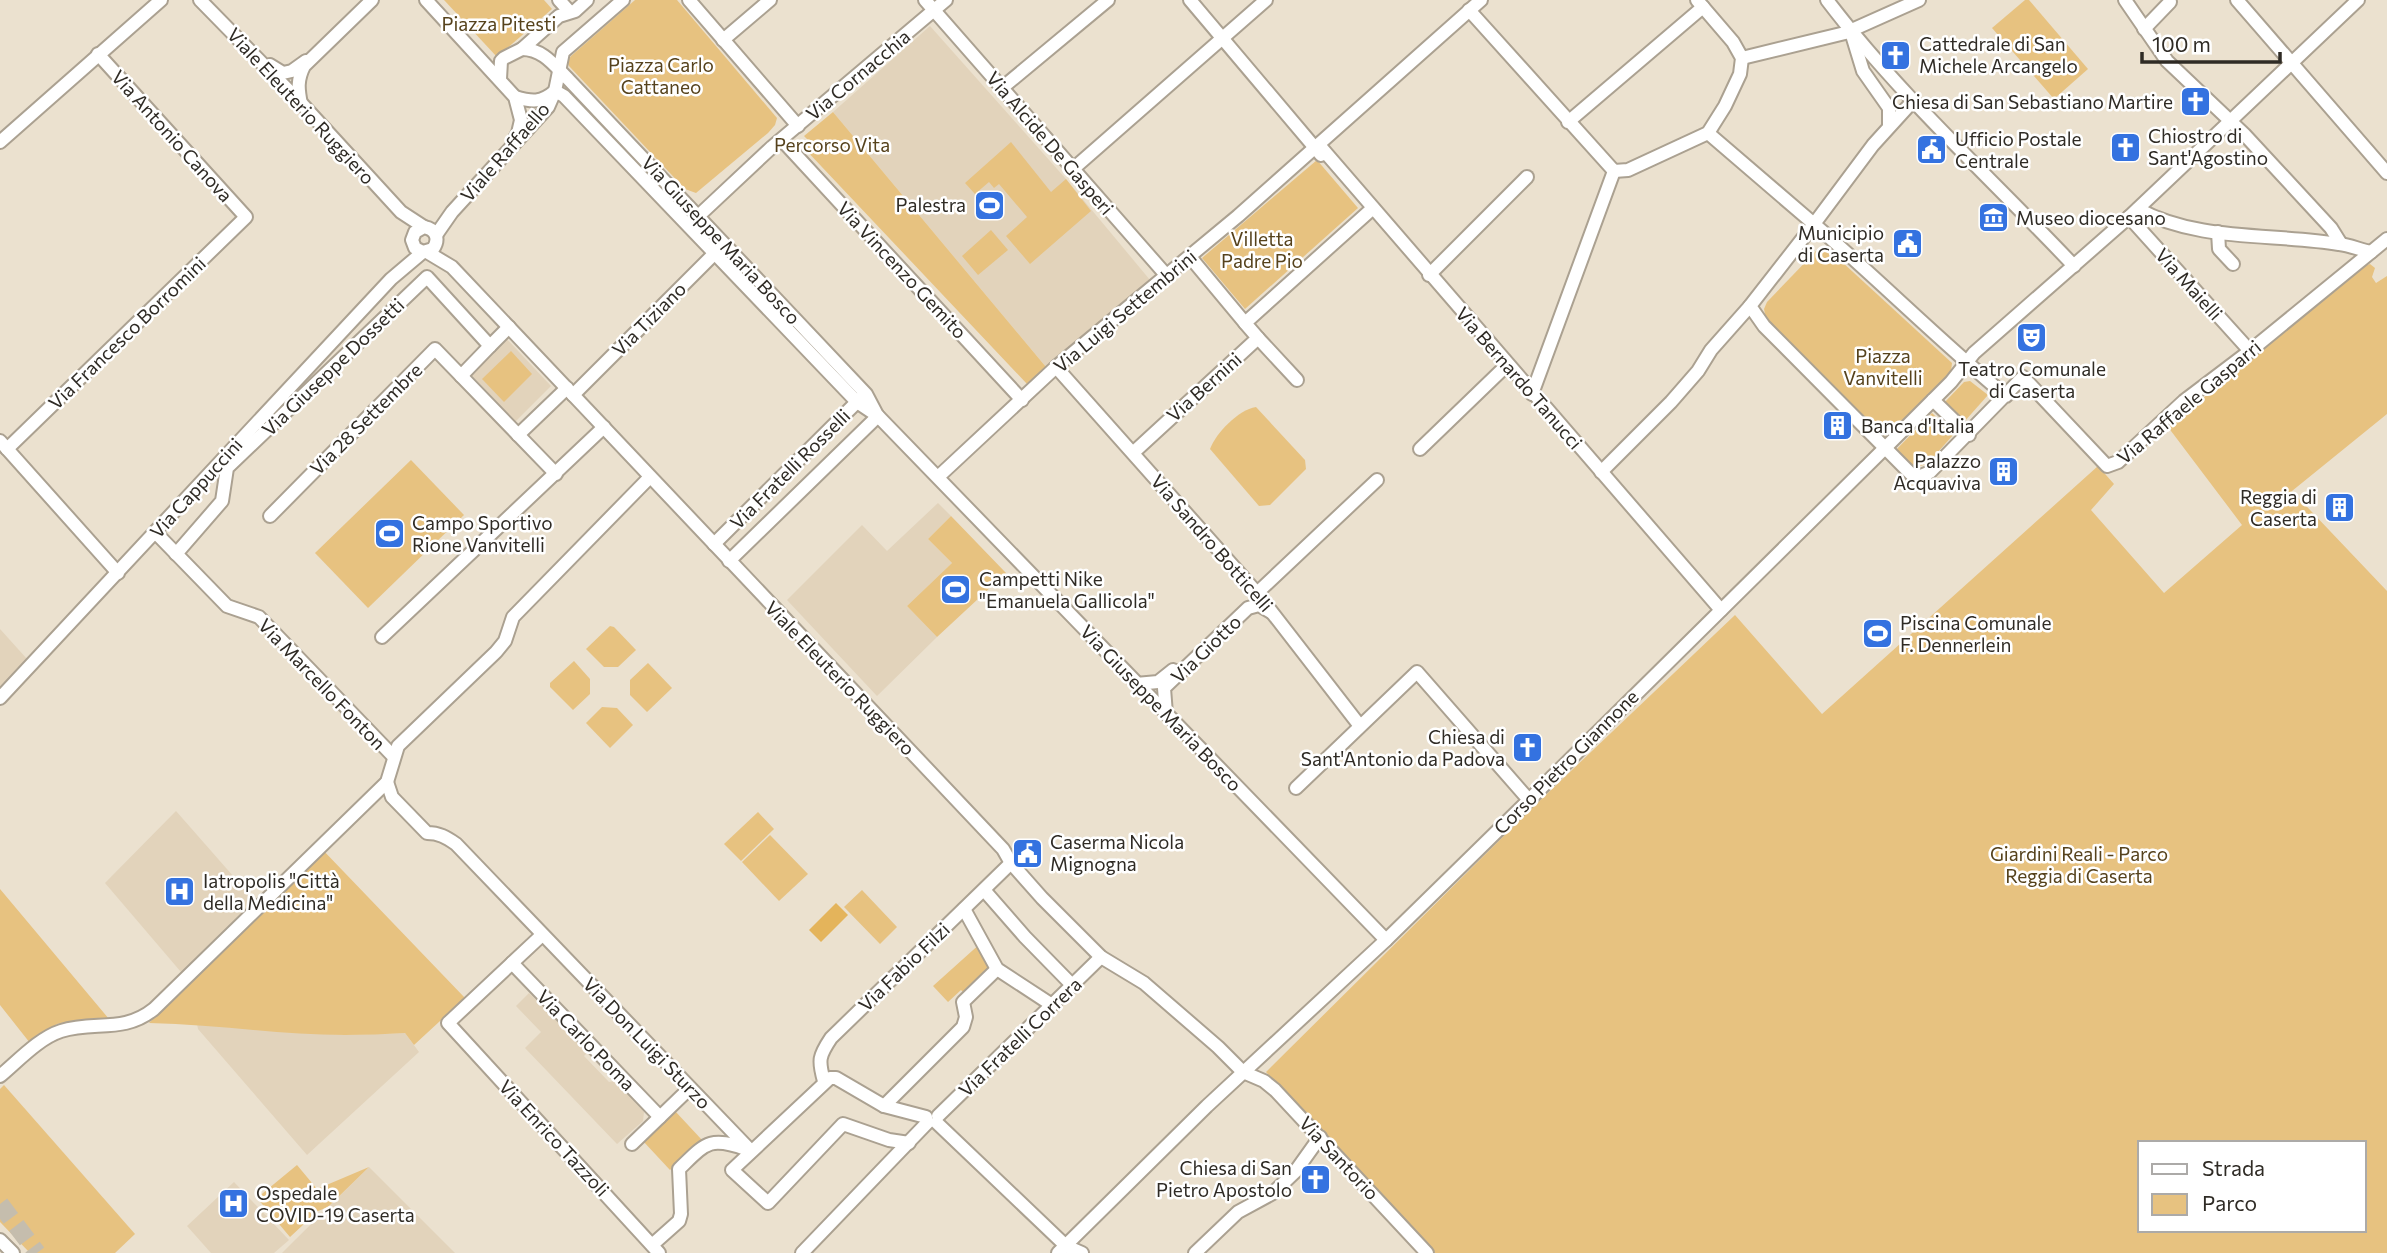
<svg xmlns="http://www.w3.org/2000/svg" width="2387" height="1253" font-family="Commissioner,sans-serif">
<style>
.built{fill:#e2d3bb}
.green{fill:#e7c280;fill-rule:evenodd}
.water{fill:#e4b45b}
.lines{fill:none;stroke-linecap:round;stroke-linejoin:round}
.highway-tunnel{stroke:#c5bdad;stroke-width:18;stroke-dasharray:18 9;stroke-linecap:butt}
.minor-casing{stroke:#aba191;stroke-width:16}
.minor{stroke:#fff;stroke-width:12}
.labels{text-anchor:middle;stroke-width:5;stroke-linejoin:round;paint-order:stroke}
.park-label{font-size:19px;fill:#56421c;stroke:#fff}
.poi-label{font-size:19px;fill:#2f2b25;stroke:#fff;text-anchor:start}
.street-label{font-size:19px;fill:#2f2b25;stroke:#fff}
</style>
<rect width="100%" height="100%" fill="#ebe1cf"/>
<!-- built -->
<g class="built">
<polygon points="930,26 1066,179 1150,280 1046,367 833,112"/>
<polygon points="502,334 551,386 515,422 467,370"/>
<polygon points="938,503 951,516 928,539 952,563 907,606 937,637 877,696 787,600 862,525 887,551"/>
<polygon points="0,629 27,659 0,687"/>
<polygon points="176,811 255,901 188,969 181,972 105,883"/>
<polygon points="529,993 588,1052 584,1056 609,1082 614,1081 644,1112 643,1121 617,1144 525,1048 541,1032 516,1006"/>
<polygon points="197,1024 344,1035 405,1033 419,1052 307,1155 198,1029"/>
<polygon points="369,1167 455,1253 282,1253 293,1242"/>
<polygon points="234,1182 289,1240 274,1253 211,1253 187,1226"/>
</g>
<!-- green -->
<g class="green">
<polygon points="444,0 544,0 552,9 497,57"/>
<polygon points="635,0 677,0 777,118 775,125 768,133 696,193 685,189 569,66 567,62 571,56"/>
<polygon points="2025,0 2029,0 2088,69 2054,99 1992,28"/>
<polygon points="833,112 1046,367 1027,384 804,148 810,142 804,136"/>
<polygon points="1011,142 1051,192 1066,179 1091,211 1030,264 1006,236 1027,217 999,184 994,188 989,182 975,194 965,183"/>
<polygon points="1317,160 1358,208 1245,309 1202,258"/>
<polygon points="991,230 1008,250 978,275 962,256"/>
<polygon points="1825,250 1841,261 1952,363 1951,371 1945,378 1888,436 1880,435 1766,319 1764,309 1767,302 1816,251"/>
<path d="M2370,264l5,4 -3,9 4,6 11,-7v138l-95,77 95,100v662h-953l-168,-181 265,-263 204,-194 87,99 276,-248 16,18 -23,26 73,83 78,-68 -74,-98 193,-160zM2140,1143h224v87h-224z"/>
<polygon points="511,351 532,374 504,402 482,379"/>
<polygon points="1970,381 1988,395 1964,422 1944,403 1964,382"/>
<path d="M1256,407l49,53 1,9 -36,36 -11,1 -49,-57c6,-16 28,-39 46,-42z"/>
<path d="M1932,413l22,21 -26,29c-15,8 -23,-2 -33,-12z"/>
<polygon points="411,460 464,515 368,608 315,553"/>
<polygon points="951,516 1006,573 937,637 907,606 952,563 928,539"/>
<polygon points="610,626 614,627 636,650 618,667 604,667 586,649"/>
<polygon points="574,661 590,679 590,694 573,710 550,687 550,683"/>
<polygon points="648,663 672,688 647,712 630,695 630,680"/>
<polygon points="602,707 617,708 633,725 610,748 586,723"/>
<polygon points="758,812 774,829 741,861 724,844"/>
<polygon points="770,835 808,874 779,901 742,862"/>
<path d="M320,847l145,151 -51,47 -9,-12c-20,1 -40,2 -60,2 -66,0 -131,-11 -196,-12z"/>
<polygon points="0,889 109,1019 71,1021 57,1024 30,1043 0,1005"/>
<polygon points="862,890 897,927 880,944 844,907"/>
<polygon points="982,942 997,969 968,997 961,990 948,1002 933,986"/>
<polygon points="4,1085 135,1234 115,1253 30,1253 0,1222 0,1089"/>
<polygon points="675,1111 702,1140 670,1170 643,1141"/>
<polygon points="297,1165 317,1189 369,1167 328,1207 318,1211 290,1237 257,1198"/>
</g>
<!-- water -->
<polygon class="water" points="836,903 848,915 821,942 809,930"/>
<g class="lines">
<!-- highway-tunnel -->
<polyline class="highway-tunnel" points="0,1204 37,1253"/>
<defs>
<g id="minor">
<polyline points="200,0 302,104 401,212 424,227"/>
<polyline points="426,0 515,97 521,120 518,133 513,142"/>
<polyline points="559,0 569,11"/>
<polyline points="689,0 798,126"/>
<polyline points="925,0 1167,276"/>
<polyline points="1190,0 1321,155"/>
<path d="M1827,0c73,96 164,178 247,266"/>
<polyline points="2125,0 2167,61 2244,134 2331,228 2341,244"/>
<polyline points="2237,0 2387,173"/>
<polyline points="1469,10 1614,171 1628,170 1708,133 1725,106 1740,74 1742,58 1733,42 1697,0"/>
<polyline points="2144,29 2170,2"/>
<polyline points="1852,35 1863,71 1889,108 1889,126"/>
<polyline points="723,40 770,0"/>
<path d="M522,49c21,0 32,16 46,30l298,315 10,19"/>
<polyline points="1742,58 1845,33 1919,0"/>
<polyline points="270,65 283,73 292,71 306,61"/>
<polyline points="500,79 501,61 504,58 522,49 559,16 575,11 587,0"/>
<polyline points="1002,88 1108,0"/>
<polyline points="555,91 564,96 857,402 878,416 1386,940"/>
<path d="M515,97c17,5 26,6 40,-6"/>
<path d="M301,104c-3,-15 -4,-24 3,-38l68,-66"/>
<polyline points="1568,122 1703,7"/>
<polyline points="1708,133 1814,224 1873,145 1913,101"/>
<polyline points="782,140 1022,400"/>
<polyline points="0,142 161,0"/>
<polyline points="1319,145 1721,610"/>
<polyline points="1073,169 1266,0"/>
<path d="M2138,209c60,33 135,24 201,35 11,1 21,6 32,8"/>
<polyline points="2129,217 2250,351"/>
<polyline points="693,221 772,147 946,0"/>
<polyline points="2218,232 2219,249 2233,264"/>
<polyline points="436,235 452,212 548,107 555,91 563,52 623,0"/>
<polyline points="427,252 452,267 1003,849 1011,863 1042,898 1101,957 1144,983 1218,1047 1243,1072 1264,1081 1275,1090 1427,1253"/>
<polyline points="1190,257 1245,323"/>
<polyline points="1429,275 1527,177"/>
<polyline points="1258,338 1297,380"/>
<polyline points="1056,367 1257,593 1360,726"/>
<polyline points="461,376 490,346"/>
<polyline points="1532,394 1614,171"/>
<polyline points="573,395 719,249"/>
<path d="M2006,396c-67,-56 -127,-116 -192,-172l-64,82 14,20 148,149 9,1 9,-4 93,-95 84,89 11,-4 66,-61 66,-50 137,-112"/>
<polyline points="1933,400 1969,435"/>
<polyline points="518,435 567,388"/>
<polyline points="0,441 118,573"/>
<polyline points="7,449 246,217 98,54"/>
<polyline points="1420,449 1507,365"/>
<polyline points="1134,452 1258,338 1245,323 1373,208"/>
<polyline points="1601,472 1671,402 1698,371 1711,350 1750,306"/>
<polyline points="938,477 1056,367 1238,216 1481,0"/>
<polyline points="270,516 435,349 556,474"/>
<polyline points="156,533 227,606 259,617 394,757"/>
<polyline points="714,544 863,396"/>
<polyline points="176,554 222,501 227,468 427,277 490,346 509,327"/>
<polyline points="729,561 878,416"/>
<polyline points="1257,593 1377,480"/>
<polyline points="382,637 604,427"/>
<polyline points="1136,684 1158,682 1173,670"/>
<path d="M0,698l391,-419 32,-27 10,-3c7,-10 3,-20 -9,-22l-9,5 -3,8 3,8 8,4"/>
<polyline points="1166,714 1164,688 1248,608 1259,605 1271,612"/>
<path d="M387,782l5,15 35,36c12,0 19,4 29,11l295,307"/>
<polyline points="1296,788 1417,672 1529,800"/>
<polyline points="984,890 1025,937 1073,986"/>
<polyline points="964,909 997,969 1052,1005"/>
<polyline points="542,935 448,1023 659,1253"/>
<polyline points="512,963 660,1117"/>
<path d="M0,1076c18,-15 39,-38 61,-45 33,-11 62,3 93,-22l233,-227 11,-36 98,-94 9,-11 8,-24 137,-140"/>
<path d="M824,1081c-6,-21 -5,-25 7,-43l180,-175"/>
<polyline points="884,1106 963,1027 966,1017 963,1002 997,969"/>
<polyline points="938,1116 1101,957"/>
<polyline points="937,1123 1066,1246 1082,1253"/>
<polyline points="909,1143 889,1140 843,1124 768,1203 732,1170 830,1078 836,1078 884,1106 926,1117"/>
<polyline points="632,1144 690,1088"/>
<polyline points="0,1240 13,1253"/>
<path d="M652,1245l27,-24 2,-7 -2,-45c27,-26 30,-33 67,-20"/>
<polyline points="802,1253 928,1122"/>
<polyline points="1058,1253 1207,1106 1386,940 1529,800 1885,448 1951,382 1974,353 2129,217 2358,0"/>
<polyline points="1195,1253 1238,1212 1273,1193 1295,1172 1320,1137"/>
</g>
</defs>
<!-- minor casing -->
<use href="#minor" class="minor-casing"/>
<!-- minor -->
<use href="#minor" class="minor"/>
</g>
<!-- icons -->
<defs>
<symbol id="church-square" viewBox="-11 -11 22 22"><rect x="-9" y="-9" width="18" height="18" rx="4" fill="#3472e0" stroke="#fff"/><path d="M-1.2-6h2.4v3.5h3.3v2.4h-3.3V6h-2.4V-.1h-3.3v-2.4h3.3Z" fill="#fff"/></symbol>
<symbol id="civic-square" viewBox="-11 -11 22 22"><rect x="-9" y="-9" width="18" height="18" rx="4" fill="#3472e0" stroke="#fff"/><path d="M-.6-6.5H3V-4.5H.6V-3L4-1V1h2V6H-6V1h2V-1L-.6-3ZM-1.2 2.5V6h2.4V2.5Z" fill="#fff"/></symbol>
<symbol id="stadium-square" viewBox="-11 -11 22 22"><rect x="-9" y="-9" width="18" height="18" rx="4" fill="#3472e0" stroke="#fff"/><path d="M0-5a6.5 5 0 1 0 0 10a6.5 5 0 1 0 0-10ZM-3.5-1.8h7v3.6h-7Z" fill="#fff"/></symbol>
<symbol id="museum-square" viewBox="-11 -11 22 22"><rect x="-9" y="-9" width="18" height="18" rx="4" fill="#3472e0" stroke="#fff"/><path d="M0-6L6-3V-2H-6V-3ZM-5-1h2V3h-2ZM-1-1h2V3h-2ZM3-1h2V3H3ZM-6 4H6V6H-6Z" fill="#fff"/></symbol>
<symbol id="theatre-square" viewBox="-11 -11 22 22"><rect x="-9" y="-9" width="18" height="18" rx="4" fill="#3472e0" stroke="#fff"/><path d="M-5-5.5Q0-4 5-5.5V0Q5 5 0 6Q-5 5-5 0ZM-3.3-2.5H-1v1.5H-3.3ZM1-2.5H3.3v1.5H1ZM-2.8 1Q0 5.5 2.8 1Z" fill="#fff"/></symbol>
<symbol id="building-square" viewBox="-11 -11 22 22"><rect x="-9" y="-9" width="18" height="18" rx="4" fill="#3472e0" stroke="#fff"/><path d="M-4-6H4V6H1V3H-1V6H-4ZM-2.5-4.3h1.7v1.8h-1.7ZM.8-4.3h1.7v1.8H.8ZM-2.5-1h1.7V.8h-1.7ZM.8-1h1.7V.8H.8Z" fill="#fff"/></symbol>
<symbol id="hospital-square" viewBox="-11 -11 22 22"><rect x="-9" y="-9" width="18" height="18" rx="4" fill="#3472e0" stroke="#fff"/><path d="M-5-5h3v3.5h4V-5h3V5h-3V1.5h-4V5h-3Z" fill="#fff"/></symbol>
</defs>
<g fill-rule="evenodd">
<use href="#church-square" x="1878" y="38" width="35" height="35"/>
<use href="#church-square" x="2178" y="84" width="35" height="35"/>
<use href="#church-square" x="2108" y="130" width="35" height="35"/>
<use href="#civic-square" x="1914" y="132" width="35" height="35"/>
<use href="#stadium-square" x="972" y="188" width="35" height="35"/>
<use href="#museum-square" x="1976" y="200" width="35" height="35"/>
<use href="#civic-square" x="1890" y="226" width="35" height="35"/>
<use href="#theatre-square" x="2014" y="320" width="35" height="35"/>
<use href="#building-square" x="1820" y="408" width="35" height="35"/>
<use href="#building-square" x="1986" y="454" width="35" height="35"/>
<use href="#building-square" x="2322" y="490" width="35" height="35"/>
<use href="#stadium-square" x="372" y="516" width="35" height="35"/>
<use href="#stadium-square" x="938" y="572" width="35" height="35"/>
<use href="#stadium-square" x="1860" y="616" width="35" height="35"/>
<use href="#church-square" x="1510" y="730" width="35" height="35"/>
<use href="#civic-square" x="1010" y="836" width="35" height="35"/>
<use href="#hospital-square" x="162" y="874" width="35" height="35"/>
<use href="#church-square" x="1298" y="1162" width="35" height="35"/>
<use href="#hospital-square" x="216" y="1186" width="35" height="35"/>
</g>
<g class="labels">
<!-- park labels -->
<g class="park-label">
<text x="499" y="31">Piazza Pitesti</text>
<text x="661" y="72">Piazza Carlo<tspan x="661" dy="22">Cattaneo</tspan></text>
<text x="832" y="152">Percorso Vita</text>
<text x="1262" y="246">Villetta<tspan x="1262" dy="22">Padre Pio</tspan></text>
<text x="1883" y="363">Piazza<tspan x="1883" dy="22">Vanvitelli</tspan></text>
<text x="2079" y="861">Giardini Reali - Parco<tspan x="2079" dy="22">Reggia di Caserta</tspan></text>
</g>
<!-- poi labels -->
<g class="poi-label">
<text x="1919" y="51">Cattedrale di San<tspan x="1919" dy="22">Michele Arcangelo</tspan></text>
<text x="2173" y="109" text-anchor="end">Chiesa di San Sebastiano Martire</text>
<text x="2148" y="143">Chiostro di<tspan x="2148" dy="22">Sant'Agostino</tspan></text>
<text x="1955" y="146">Ufficio Postale<tspan x="1955" dy="22">Centrale</tspan></text>
<text x="966" y="212" text-anchor="end">Palestra</text>
<text x="2016" y="225">Museo diocesano</text>
<text x="1884" y="240" text-anchor="end">Municipio<tspan x="1884" dy="22">di Caserta</tspan></text>
<text x="2032" y="376" text-anchor="middle">Teatro Comunale<tspan x="2032" dy="22">di Caserta</tspan></text>
<text x="1861" y="433">Banca d'Italia</text>
<text x="1981" y="468" text-anchor="end">Palazzo<tspan x="1981" dy="22">Acquaviva</tspan></text>
<text x="2317" y="504" text-anchor="end">Reggia di<tspan x="2317" dy="22">Caserta</tspan></text>
<text x="412" y="530">Campo Sportivo<tspan x="412" dy="22">Rione Vanvitelli</tspan></text>
<text x="979" y="586">Campetti Nike<tspan x="979" dy="22">"Emanuela Gallicola"</tspan></text>
<text x="1900" y="630">Piscina Comunale<tspan x="1900" dy="22">F. Dennerlein</tspan></text>
<text x="1505" y="744" text-anchor="end">Chiesa di<tspan x="1505" dy="22">Sant'Antonio da Padova</tspan></text>
<text x="1050" y="849">Caserma Nicola<tspan x="1050" dy="22">Mignogna</tspan></text>
<text x="203" y="888">Iatropolis "Città<tspan x="203" dy="22">della Medicina"</tspan></text>
<text x="1292" y="1175" text-anchor="end">Chiesa di San<tspan x="1292" dy="22">Pietro Apostolo</tspan></text>
<text x="256" y="1200">Ospedale<tspan x="256" dy="22">COVID-19 Caserta</tspan></text>
</g>
<!-- street labels -->
<g class="street-label">
<text transform="translate(858 75) rotate(-40)" y="7">Via Cornacchia</text>
<text transform="translate(301 106) rotate(47)" y="7">Viale Eleuterio Ruggiero</text>
<text transform="translate(172 136) rotate(48)" y="7">Via Antonio Canova</text>
<text transform="translate(1050 143) rotate(49)" y="7">Via Alcide De Gasperi</text>
<text transform="translate(505 152) rotate(-49)" y="7">Viale Raffaello</text>
<text transform="translate(721 240) rotate(47)" y="7">Via Giuseppe Maria Bosco</text>
<text transform="translate(902 270) rotate(47)" y="7">Via Vincenzo Gemito</text>
<text transform="translate(2189 284) rotate(48)" y="7">Via Maielli</text>
<text transform="translate(1125 311) rotate(-40)" y="7">Via Luigi Settembrini</text>
<text transform="translate(649 319) rotate(-45)" y="7">Via Tiziano</text>
<text transform="translate(127 333) rotate(-44)" y="7">Via Francesco Borromini</text>
<text transform="translate(333 367) rotate(-44)" y="7">Via Giuseppe Dossetti</text>
<text transform="translate(1519 378) rotate(49)" y="7">Via Bernardo Tanucci</text>
<text transform="translate(1204 387) rotate(-42)" y="7">Via Bernini</text>
<text transform="translate(2189 402) rotate(-40)" y="7">Via Raffaele Gasparri</text>
<text transform="translate(366 419) rotate(-45)" y="7">Via 28 Settembre</text>
<text transform="translate(790 469) rotate(-45)" y="7">Via Fratelli Rosselli</text>
<text transform="translate(196 488) rotate(-48)" y="7">Via Cappuccini</text>
<text transform="translate(1212 543) rotate(49)" y="7">Via Sandro Botticelli</text>
<text transform="translate(1206 649) rotate(-44)" y="7">Via Giotto</text>
<text transform="translate(840 678) rotate(46)" y="7">Viale Eleuterio Ruggiero</text>
<text transform="translate(322 684) rotate(46)" y="7">Via Marcello Fonton</text>
<text transform="translate(1161 708) rotate(46)" y="7">Via Giuseppe Maria Bosco</text>
<text transform="translate(1566 762) rotate(-45)" y="7">Corso Pietro Giannone</text>
<text transform="translate(904 967) rotate(-44)" y="7">Via Fabio Filzi</text>
<text transform="translate(1020 1037) rotate(-44)" y="7">Via Fratelli Correra</text>
<text transform="translate(586 1040) rotate(46)" y="7">Via Carlo Poma</text>
<text transform="translate(647 1043) rotate(46)" y="7">Via Don Luigi Sturzo</text>
<text transform="translate(554 1138) rotate(47)" y="7">Via Enrico Tazzoli</text>
<text transform="translate(1339 1158) rotate(47)" y="7">Via Santorio</text>
</g>
</g>
<!-- legend -->
<rect x="2138" y="1141" width="228" height="91" fill="#ffffff" stroke="#acaaa8" stroke-width="2"/>
<rect x="2152" y="1164" width="35" height="10" fill="#ffffff" stroke="#acaaa8" stroke-width="2"/>
<text x="2202" y="1176" font-size="21" fill="#2f2b25">Strada</text>
<rect x="2152" y="1194" width="35" height="21" fill="#e7c280" stroke="#acaaa8" stroke-width="2"/>
<text x="2202" y="1211" font-size="21" fill="#2f2b25">Parco</text>
<!-- scale -->
<path d="M2142 52v10h138v-10" fill="none" stroke="#2f2b25" stroke-width="3.5"/>
<text x="2152" y="52" font-size="21" fill="#2f2b25" stroke="#ffffff" stroke-width="5" paint-order="stroke">100 m</text>
</svg>
